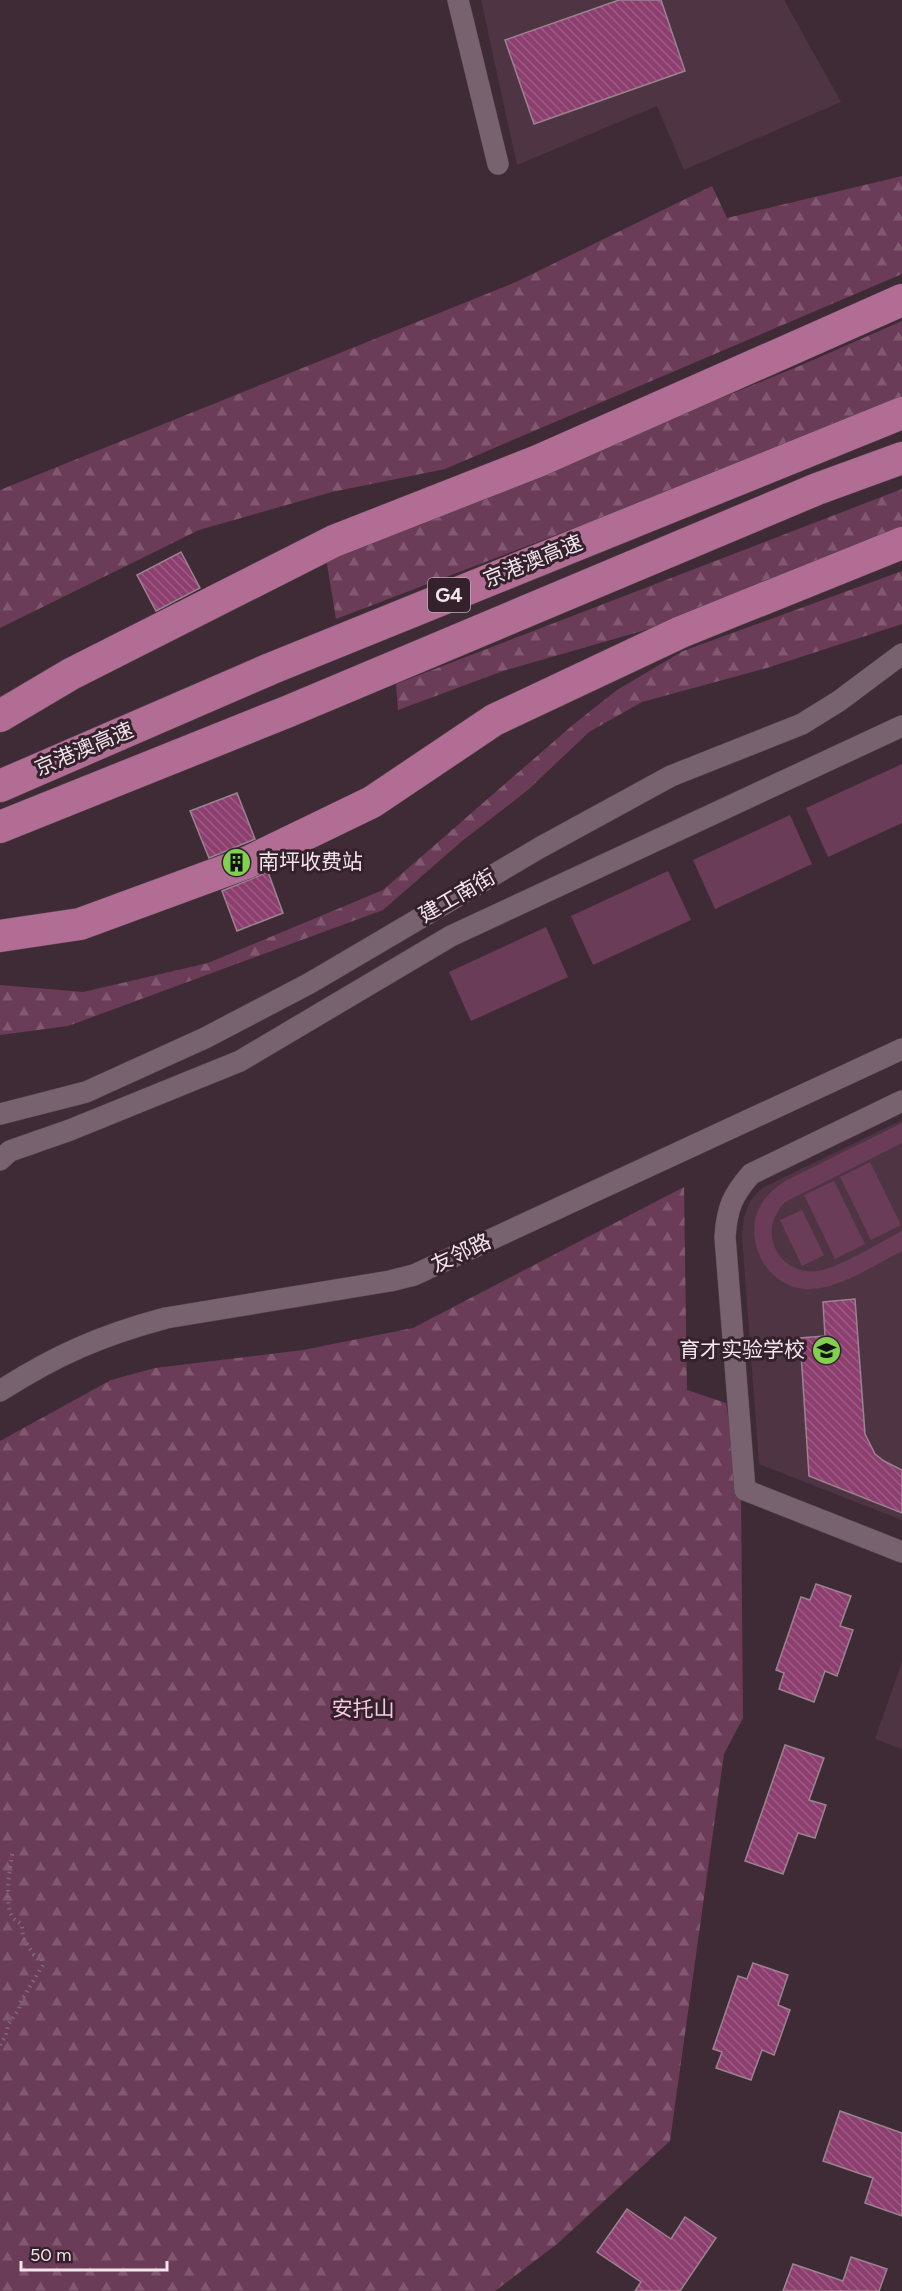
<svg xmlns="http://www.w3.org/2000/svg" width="902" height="2291" font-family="Figtree,'Noto Sans SC',sans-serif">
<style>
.built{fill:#4f3543}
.green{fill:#6b3c57}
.forest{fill:url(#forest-firs)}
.building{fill:url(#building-back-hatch);stroke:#9b8390;stroke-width:1.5}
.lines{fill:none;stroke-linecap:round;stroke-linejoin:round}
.minor-casing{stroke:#5a4953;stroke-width:22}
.highway-casing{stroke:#5a4953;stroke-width:33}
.path{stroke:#7c6b74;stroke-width:4;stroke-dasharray:1.5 4.5;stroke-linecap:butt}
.minor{stroke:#79626f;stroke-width:21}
.highway{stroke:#b26d95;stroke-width:32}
.labels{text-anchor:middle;stroke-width:6;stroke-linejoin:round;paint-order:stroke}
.shield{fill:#34212c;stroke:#b8aab2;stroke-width:1.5}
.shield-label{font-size:20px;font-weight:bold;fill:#f1e4eb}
.street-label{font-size:21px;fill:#f1e4eb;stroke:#34212c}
.poi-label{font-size:21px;fill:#f1e4eb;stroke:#34212c;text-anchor:start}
.park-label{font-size:21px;fill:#f6c9e1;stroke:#34212c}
</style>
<defs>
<pattern id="forest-firs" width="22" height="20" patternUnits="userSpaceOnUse" patternTransform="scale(1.5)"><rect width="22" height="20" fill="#6b3c57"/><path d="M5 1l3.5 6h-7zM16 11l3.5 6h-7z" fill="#81586f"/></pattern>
<pattern id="building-back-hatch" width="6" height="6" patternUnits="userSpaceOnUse" patternTransform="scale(1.5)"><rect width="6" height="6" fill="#8c3f6e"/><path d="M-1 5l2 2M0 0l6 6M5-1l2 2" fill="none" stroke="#9d5b83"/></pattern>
</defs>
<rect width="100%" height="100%" fill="#3f2b36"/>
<!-- built -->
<g class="built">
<polygon points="481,0 784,0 841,102 684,170 657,106 517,165"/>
<polygon points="902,1120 902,1520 759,1464 742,1236 744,1217 750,1201 762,1188"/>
<polygon points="902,1662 902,1749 875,1739"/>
</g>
<!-- green -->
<g class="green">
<polygon points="902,764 902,823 828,857 806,808"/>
<polygon points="790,815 812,864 715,909 693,860"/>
<polygon points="668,871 691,920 593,965 571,916"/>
<polygon points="546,927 568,977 471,1021 449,972"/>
<path d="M902,1123v20l-117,59c-11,12 -17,27 -11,43 6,18 25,29 44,26 20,-3 63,-29 84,-40v20c-26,13 -63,38 -92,38 -38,1 -63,-39 -54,-73 5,-16 16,-26 29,-35z"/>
<polygon points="870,1162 901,1225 871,1240 840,1177"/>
<polygon points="834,1181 865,1244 835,1259 804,1195"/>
<polygon points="802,1210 824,1255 802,1266 780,1220"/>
</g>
<!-- forest -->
<g class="forest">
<polygon points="902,176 902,274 445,469 332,492 199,530 0,628 0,490 516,282 712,186 727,218"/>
<polygon points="902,321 902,403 336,619 326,558 797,367"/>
<polygon points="902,489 902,532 663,625 503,671 398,710 396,684"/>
<polygon points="902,571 902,624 767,668 642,702 589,732 528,790 462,841 383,910 68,1026 0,1035 0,985 83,992 208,963 383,890 574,724 617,690 683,651"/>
<polygon points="684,1187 687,1390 726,1403 741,1496 743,1718 724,1754 670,2141 557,2244 495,2291 0,2291 0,1441 111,1380 155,1368 303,1350 413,1328"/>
</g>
<!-- building -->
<g class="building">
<polygon points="619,0 661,0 685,71 534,124 505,40"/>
<polygon points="181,552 200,588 156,611 137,575"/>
<polygon points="237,793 255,839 209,858 190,811"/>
<polygon points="268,872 283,913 237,931 222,891"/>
<polygon points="855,1299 865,1434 875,1454 884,1461 902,1470 902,1513 809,1476 800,1338 825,1336 823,1302"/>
<polygon points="816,1584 851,1596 840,1626 853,1630 837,1676 825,1671 814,1702 779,1689 784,1673 776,1670 801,1597 810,1600"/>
<polygon points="785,1745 824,1758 809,1800 826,1805 815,1838 798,1833 783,1874 745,1861"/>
<polygon points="753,1963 788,1975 778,2005 790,2010 774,2055 762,2050 751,2080 716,2068 722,2052 713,2049 738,1976 747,1979"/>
<polygon points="840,2111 902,2133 902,2216 865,2203 873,2178 823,2161"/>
<polygon points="627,2209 671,2239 685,2217 716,2238 680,2291 635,2291 641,2282 597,2252"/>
<polygon points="851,2257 887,2269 879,2291 783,2291 793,2264 843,2281"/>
</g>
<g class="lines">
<defs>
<g id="minor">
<polyline points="458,0 498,164"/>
<path d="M902,1101l-151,73c-19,22 -24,34 -26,63l20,253 157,62"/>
<polyline points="0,1114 86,1092 205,1038 310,983 541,847 671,776 802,724 839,701 902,654"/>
<polyline points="0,1160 10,1151 70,1130 240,1061 451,936 902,726"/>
<path d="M0,1391c56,-36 102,-56 166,-73l224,-37 24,-6 488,-226"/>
</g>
<g id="highway">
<polyline points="0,716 71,674 334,541 538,461 902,300"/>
<polyline points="0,786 270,669 902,413"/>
<polyline points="0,827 289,711 817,489 902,458"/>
<polyline points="0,936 80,924 246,863 372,802 494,720 681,632 902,543"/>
</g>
</defs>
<!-- minor casing -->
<use href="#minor" class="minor-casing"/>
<!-- highway casing -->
<use href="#highway" class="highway-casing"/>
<!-- path -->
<path class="path" d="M0,2045l6,-10 2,-10 11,-16 2,-8 22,-36 -2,-9 -7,-1 -11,-17 -1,-13c-3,-3 -6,-4 -8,-6 -11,-11 -4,-54 -1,-69"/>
<!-- minor -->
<use href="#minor" class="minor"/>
<!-- highway -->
<use href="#highway" class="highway"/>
</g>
<!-- icons -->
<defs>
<symbol id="building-disc" viewBox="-11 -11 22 22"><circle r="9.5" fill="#82d04f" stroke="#34212c"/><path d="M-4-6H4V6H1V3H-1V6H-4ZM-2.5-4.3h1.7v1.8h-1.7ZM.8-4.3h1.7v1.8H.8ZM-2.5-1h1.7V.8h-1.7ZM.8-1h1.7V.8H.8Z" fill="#111"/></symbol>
<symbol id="school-disc" viewBox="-11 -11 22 22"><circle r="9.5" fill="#82d04f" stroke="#34212c"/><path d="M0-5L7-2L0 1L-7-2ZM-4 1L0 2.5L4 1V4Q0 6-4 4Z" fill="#111"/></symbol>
</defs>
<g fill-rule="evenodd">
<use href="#building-disc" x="220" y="846" width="33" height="33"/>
<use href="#school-disc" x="810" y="1334" width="33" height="33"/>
</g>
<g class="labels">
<!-- shield labels -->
<rect class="shield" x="428" y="578" width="42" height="34" rx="4.5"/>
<g class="shield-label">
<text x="449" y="602">G4</text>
</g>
<!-- street labels -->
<g class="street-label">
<text transform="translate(533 561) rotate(-22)" y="7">京港澳高速</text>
<text transform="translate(84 749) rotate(-23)" y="7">京港澳高速</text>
<text transform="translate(457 896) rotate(-30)" y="7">建工南街</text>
<text transform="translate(461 1253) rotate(-25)" y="7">友邻路</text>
</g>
<!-- poi labels -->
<g class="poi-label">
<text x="258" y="869">南坪收费站</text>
<text x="805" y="1357" text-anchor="end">育才实验学校</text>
</g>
<!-- park labels -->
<g class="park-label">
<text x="363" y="1716">安托山</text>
</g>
</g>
<!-- scale -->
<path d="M21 2261v9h146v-9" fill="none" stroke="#f1e4eb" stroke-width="3"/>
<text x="30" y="2261" font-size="18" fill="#f1e4eb" stroke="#34212c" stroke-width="4.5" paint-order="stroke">50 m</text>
</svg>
